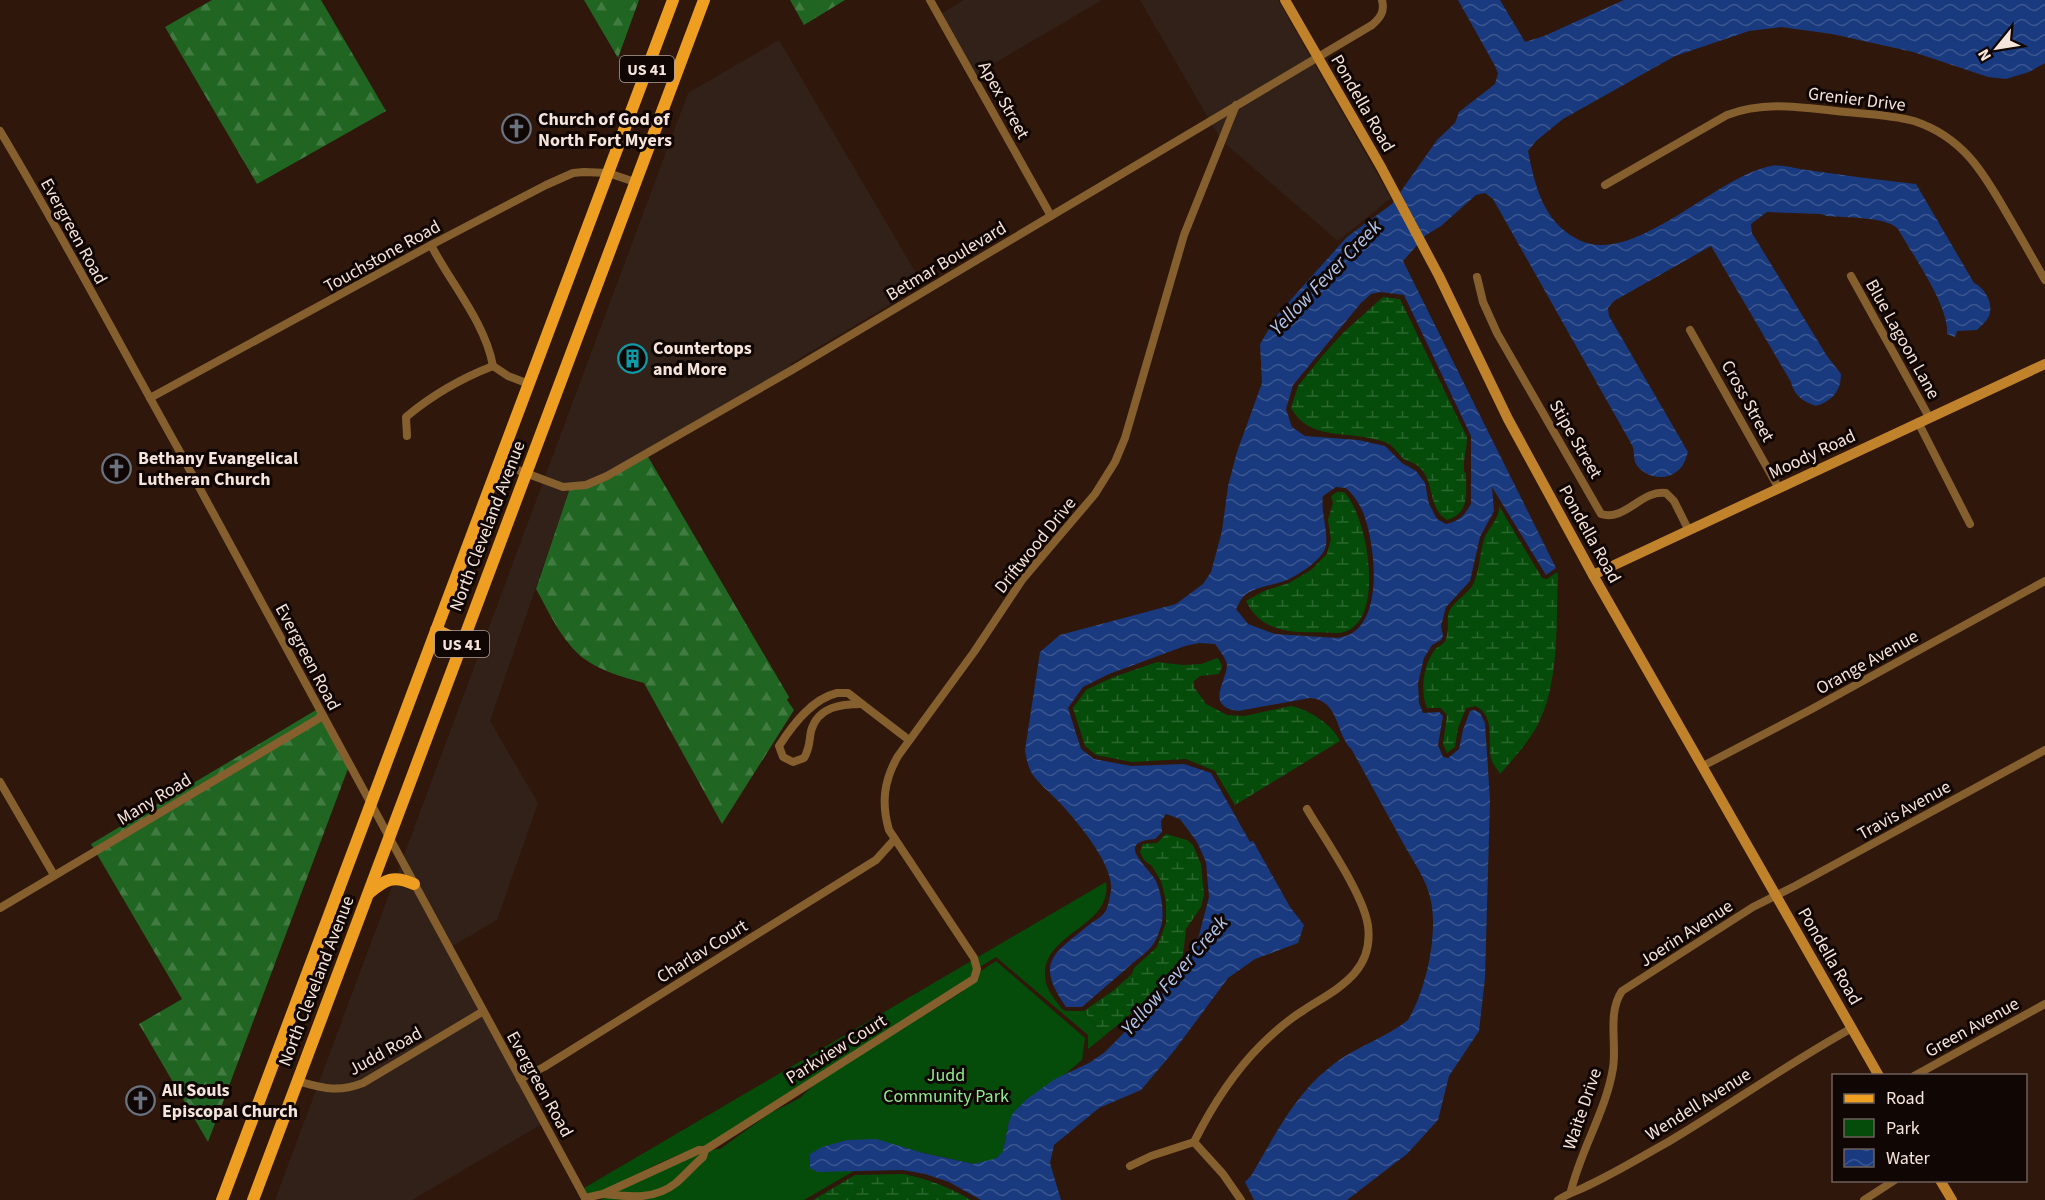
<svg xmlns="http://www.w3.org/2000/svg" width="2045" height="1200" font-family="'Source Sans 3',sans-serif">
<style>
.commercial{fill:#322118}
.forest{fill:url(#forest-firs)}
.wetland{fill:url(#wetland-marsh)}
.park{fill:#054c0a}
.water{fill:url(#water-waves);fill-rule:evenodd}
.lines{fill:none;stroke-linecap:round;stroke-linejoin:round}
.street{stroke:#855f2e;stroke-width:8}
.secondary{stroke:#c0832c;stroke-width:10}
.primary{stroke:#ee9f22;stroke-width:12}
.labels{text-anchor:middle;stroke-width:6;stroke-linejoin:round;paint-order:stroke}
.shield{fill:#100603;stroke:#b0a19a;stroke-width:1.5}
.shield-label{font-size:16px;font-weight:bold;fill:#f5e4db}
.street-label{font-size:18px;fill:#f5e4db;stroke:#100603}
.poi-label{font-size:18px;font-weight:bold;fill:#f5e4db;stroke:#100603;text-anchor:start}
.park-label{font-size:18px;fill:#93ed90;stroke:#100603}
.water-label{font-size:20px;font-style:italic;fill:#b1c6ee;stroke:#100603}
</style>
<defs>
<pattern id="forest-firs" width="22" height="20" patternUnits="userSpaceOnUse" patternTransform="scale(1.5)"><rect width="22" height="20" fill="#206521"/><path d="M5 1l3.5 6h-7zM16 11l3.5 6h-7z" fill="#417b41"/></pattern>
<pattern id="wetland-marsh" width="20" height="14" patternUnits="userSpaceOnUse" patternTransform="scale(1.5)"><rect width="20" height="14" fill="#054c0a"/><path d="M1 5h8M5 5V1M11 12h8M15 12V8" fill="none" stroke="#2a662d"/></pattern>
<pattern id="water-waves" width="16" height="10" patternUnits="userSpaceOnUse" patternTransform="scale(1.5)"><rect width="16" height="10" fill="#193a7e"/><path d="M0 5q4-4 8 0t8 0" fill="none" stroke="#3b5690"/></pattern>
</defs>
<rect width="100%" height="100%" fill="#2f170b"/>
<!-- commercial -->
<g class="commercial">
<polygon points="964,0 1102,0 971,77 937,16"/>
<polygon points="1140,0 1278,0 1391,198 1338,241 1221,140"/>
<polygon points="779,40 923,285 790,364 794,368 597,481 571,485 490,721 538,803 497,920 446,950 519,1078 542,1124 412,1200 275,1200 393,884 401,884 417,890 422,881 405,874 397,874 688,93"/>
</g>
<!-- forest -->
<g class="forest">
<polygon points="212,0 321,0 386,111 257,184 165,27"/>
<polygon points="584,0 639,0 618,58"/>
<polygon points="790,0 845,0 804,25"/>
<path d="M647,455l142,242 -2,3 7,10 -72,114 -78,-141c-21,-6 -44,-12 -61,-25 -22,-18 -34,-46 -47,-69l35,-104 26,-4z"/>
<polygon points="316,710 349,766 208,1142 139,1024 182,999 91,844"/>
</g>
<!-- wetland -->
<g class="wetland">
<path d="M1383,297l17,2 67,138c0,12 -4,22 -3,35l2,1c0,20 4,40 -19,47 -19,-11 -12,-38 -27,-52 -4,-5 -11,-6 -16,-9 -6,-5 -10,-13 -17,-16 -3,-2 -9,-3 -13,-4 -31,-8 -65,1 -83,-31l7,-22 26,-32 19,-21z"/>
<path d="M1337,492h7c25,25 44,139 -7,141 -36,-2 -73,5 -91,-32l18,-10 25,-8 22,-13 16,-16 4,-15 -3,-19 5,-17 -2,-7z"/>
<path d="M1499,506l43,72 5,1 10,-7 1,3c-2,47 2,109 -21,151 -10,18 -23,32 -37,48 -2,-4 -7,-9 -8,-13 -6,-19 5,-43 -16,-55l-10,2 -8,20 -3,19 -8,6 -4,-9 4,-29 -6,-7h-14c-7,-16 -4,-42 7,-57 3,-5 10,-6 12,-12 4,-10 -1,-22 5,-31 7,-10 21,-17 24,-28 5,-13 5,-28 9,-41 4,-11 16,-20 15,-33z"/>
<path d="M1218,658l4,8 -3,8 -19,2 -6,5v6l12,17 21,11 17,1 47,-10c17,3 42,19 49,35l-105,64 -20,-34 -29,-12 -54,3 -36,-7 -11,-9 -12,-38 13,-18 25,-12 46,-16 26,3 18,-1z"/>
<polygon points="1166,834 1187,840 1193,845 1201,864 1204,895 1201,907 1186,929 1183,955 1163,987 1103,1037 1084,1011 1114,990 1132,974 1134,968 1157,947 1166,923 1166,901 1161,881 1152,866 1144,860 1140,852 1143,844 1157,843"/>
<path d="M903,1174c25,5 46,13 68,26h-158l42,-25z"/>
</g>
<!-- park -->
<g class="park">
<path d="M1106,882c7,47 -70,51 -60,100 2,10 10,19 16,27l4,2h18l19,26 -15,12v-14l-92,-78 -18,11 -19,21 -240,155c-34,4 -67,23 -98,38 -14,7 -21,18 -37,18l-5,-9z"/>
<polygon points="996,961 1085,1038 1082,1060 1009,1122 1003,1151 993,1168 923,1153 897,1146 804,1200 601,1200 620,1187 705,1150 720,1149 769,1114 800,1098 819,1080 962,992 981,971"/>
</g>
<!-- water -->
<path class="water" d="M1458,0h42l25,42 19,-6 80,-36h421v63l-16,9 -23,7 -18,-2 -75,-25 -81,-18 -51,-7 -32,4 -74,25 -112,63 -27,22 -8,10c7,35 15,70 49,88 55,30 137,-62 194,-73 10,-2 25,3 36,4 36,5 72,10 109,14l58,99c11,5 20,21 15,33 -2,5 -8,10 -12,14l-20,1 -2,6 -8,-3c3,-27 -35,-80 -49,-105 -12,-13 -53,-11 -71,-13l-6,-2 -54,-2 -16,12 1,9 75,123 14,18c0,17 -9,27 -25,32 -13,-5 -21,-9 -25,-24l-80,-136 -97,55 -6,7 1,8 79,136c-3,8 -4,15 -12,20 -12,10 -35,4 -41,-10 -1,-4 -1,-10 -2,-15l-140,-248 -8,-6 -9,2 -35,31 -15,9 -23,26 153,307 -10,7 -54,-88 2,24 -14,26 -10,44 -24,26 -5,19 2,10 -2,4 -9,5 -8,13 -6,25 1,20 4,10 16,-1 4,4 -5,29 5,12 5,1 11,-9 4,-19 7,-19 5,-1 5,3 5,10 5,77 -5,178 -6,53 -30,45 -11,44 -31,34 -60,46h-93l-9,-18 6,-6c21,-36 44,-82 78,-108 23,-20 55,-29 79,-48 18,-30 30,-85 23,-119 -4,-21 -18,-40 -28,-58 -17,-31 -34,-62 -51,-93 -17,-16 -12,-50 -42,-52l-72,13c-34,-5 -11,-30 -11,-46 -1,-7 -8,-15 -12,-21l-16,-1 -14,3 -76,28 -26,13 -15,21 13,41 13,10 37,7 53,-2 27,9 39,69 3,-1 37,66 14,18 -6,18 -43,16 -27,19 -54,73 -33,39 -42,18 -45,37 -4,18 11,37h-80l-32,-18 -24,-8 -22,-4 -85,2 -8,-4v-14l12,-7 25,-7 29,-1 47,14 51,11 23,-6 6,-7 6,-29 4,-9 14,-14 28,-20 34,-16 16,-11 62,-63 31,-50 11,-42 -3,-35 -9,-20 -17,-23 -14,-5 -5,7 1,11 -7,7c-41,3 -8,26 1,42 5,11 8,29 6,41 -1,6 -5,16 -8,21 -4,7 -14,14 -20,19 -17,15 -35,30 -52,45h-16c-32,-46 -12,-53 24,-83 4,-3 12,-7 15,-12 3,-4 5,-16 6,-21 4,-26 -38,-75 -55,-92 -8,-8 -19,-17 -25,-27 -3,-6 -5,-15 -6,-22l15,-98 20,-17 116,-31 27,-20 8,-12 11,-41 6,-45 9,-34 25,-69 -2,-39 18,-30 69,-77 45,-33 45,-64 18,-17 4,-11 36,-28 3,-11 -3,-7zM1380,292l24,3 67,141v68c-7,12 -12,17 -25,20l-9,-5 -8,-15 -4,-21 -9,-12 -14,-8 -17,-17 -27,-6 -53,-4 -13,-9 -6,-18 7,-24 68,-82 10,-9zM1336,487l10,1c8,7 14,16 18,27 12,32 22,120 -28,123l-61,-4 -27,-10 -12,-15c2,-3 4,-9 7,-12 11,-11 30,-11 44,-17 11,-5 30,-17 37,-29 7,-12 -4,-39 -1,-55z"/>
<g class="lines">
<!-- street -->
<g class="street">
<polyline points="930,0 1051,216"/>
<path d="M0,131c63,105 120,214 180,321 137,248 270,499 406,748"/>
<path d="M1605,185l122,-70c36,-14 72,-8 109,-4 26,3 53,3 78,10 48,16 68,49 92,91 13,22 26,45 39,68"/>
<path d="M431,245c20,39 54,77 62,121l15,10 21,8"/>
<polyline points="1851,276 1929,417"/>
<path d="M1477,277l6,25 14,31 104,181c24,8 41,-25 65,-21l8,8 14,28"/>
<polyline points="1690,330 1778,487"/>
<polyline points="150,398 431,245 546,185 573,173 584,172 608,173 635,182"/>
<polyline points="1918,422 1970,524"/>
<path d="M407,436l-1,-19c25,-21 56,-39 87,-51"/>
<path d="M499,463l64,24 23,-2 21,-9 185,-106 580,-345c8,-7 13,-13 10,-25"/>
<path d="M837,693h11l14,11c-20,0 -44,2 -51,27 -2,10 -1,17 -7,27l-11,4 -10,-5 -4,-11c14,-22 33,-47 58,-53z"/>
<polyline points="862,704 909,740"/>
<polyline points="1703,766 1810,710 2045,581"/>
<polyline points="0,782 54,875"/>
<polyline points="0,908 323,716"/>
<polyline points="1914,1076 2045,1004"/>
<polyline points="520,1079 544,1067 876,860 894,840"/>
<path d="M297,1081c26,7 40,12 66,2l119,-71"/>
<polyline points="1194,1142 1223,1174 1241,1200"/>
<path d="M1130,1166l21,-10 43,-14c17,-34 40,-70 67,-97 13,-13 27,-25 43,-35 32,-21 70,-37 64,-84 -4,-31 -44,-88 -61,-117"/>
<path d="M1571,1191c10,-42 35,-80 42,-123 4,-25 -6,-55 9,-77l131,-84 42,-21 250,-136"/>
<path d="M604,1194c26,3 51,6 72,-11 9,-8 17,-17 27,-26l2,-7"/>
<path d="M585,1198l18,-4 96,-44h6l269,-171 3,-10 -3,-11 -85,-128c-8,-27 -5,-50 9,-74l76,-104 48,-72 73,-86 20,-32 10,-24 59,-203 52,-130"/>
<path d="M1558,1200c12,-8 18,-8 29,-14 28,-13 54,-29 81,-44 62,-37 121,-79 184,-114"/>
<polyline points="1864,1200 1895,1180"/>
</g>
<!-- secondary -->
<g class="secondary">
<polyline points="1285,0 1381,167 1439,276 1508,419 1593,575 1879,1076"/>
<polyline points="1593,575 2045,364"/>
<polyline points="1940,1180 1952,1200"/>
</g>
<!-- primary -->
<g class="primary">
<polyline points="436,630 462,642"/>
<path d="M369,893c17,-14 24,-18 45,-9"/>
<polyline points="222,1200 673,0"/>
<polyline points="253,1200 704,0"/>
</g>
</g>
<!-- icons -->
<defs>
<symbol id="church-ring" viewBox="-11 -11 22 22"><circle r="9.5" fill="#100603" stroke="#6b7280" stroke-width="1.5"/><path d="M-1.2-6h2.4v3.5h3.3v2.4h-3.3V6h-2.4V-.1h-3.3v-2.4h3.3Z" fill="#6b7280"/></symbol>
<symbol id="building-ring" viewBox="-11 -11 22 22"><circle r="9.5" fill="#100603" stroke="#0f9aa8" stroke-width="1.5"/><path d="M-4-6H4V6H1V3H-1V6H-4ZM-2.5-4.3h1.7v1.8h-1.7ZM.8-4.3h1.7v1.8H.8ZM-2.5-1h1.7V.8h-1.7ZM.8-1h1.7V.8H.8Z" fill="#0f9aa8"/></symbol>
</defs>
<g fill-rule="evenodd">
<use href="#church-ring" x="500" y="112" width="33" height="33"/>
<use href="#building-ring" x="616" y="342" width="33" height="33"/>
<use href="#church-ring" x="100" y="452" width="33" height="33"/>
<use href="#church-ring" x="124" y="1084" width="33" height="33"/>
</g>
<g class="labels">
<!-- shield labels -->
<g class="shield">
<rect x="620" y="56" width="54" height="26" rx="4.5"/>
<rect x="435" y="631" width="54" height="26" rx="4.5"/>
</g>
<g class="shield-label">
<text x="647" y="75">US 41</text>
<text x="462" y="650">US 41</text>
</g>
<!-- street labels -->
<g class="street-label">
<text transform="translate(1857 99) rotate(7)" y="6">Grenier Drive</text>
<text transform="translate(1004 100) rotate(61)" y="6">Apex Street</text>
<text transform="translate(1363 103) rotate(60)" y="6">Pondella Road</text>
<text transform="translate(74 231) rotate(61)" y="6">Evergreen Road</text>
<text transform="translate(382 256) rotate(-29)" y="6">Touchstone Road</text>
<text transform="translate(946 261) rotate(-31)" y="6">Betmar Boulevard</text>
<text transform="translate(1903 339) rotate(61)" y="6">Blue Lagoon Lane</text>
<text transform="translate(1748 401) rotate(61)" y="6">Cross Street</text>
<text transform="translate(1576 439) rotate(60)" y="6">Stipe Street</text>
<text transform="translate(1812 454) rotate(-25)" y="6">Moody Road</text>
<text transform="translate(487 526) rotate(-69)" y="6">North Cleveland Avenue</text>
<text transform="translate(1590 534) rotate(61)" y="6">Pondella Road</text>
<text transform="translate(1035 545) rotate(-51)" y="6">Driftwood Drive</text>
<text transform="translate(308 657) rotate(62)" y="6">Evergreen Road</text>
<text transform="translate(1867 662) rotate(-29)" y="6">Orange Avenue</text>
<text transform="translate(154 799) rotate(-31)" y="6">Many Road</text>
<text transform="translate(1904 810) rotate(-29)" y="6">Travis Avenue</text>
<text transform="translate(1686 933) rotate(-33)" y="6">Joerin Avenue</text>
<text transform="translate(702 951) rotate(-32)" y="6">Charlav Court</text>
<text transform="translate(1830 956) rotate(60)" y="6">Pondella Road</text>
<text transform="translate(316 981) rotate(-69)" y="6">North Cleveland Avenue</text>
<text transform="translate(1972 1027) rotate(-29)" y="6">Green Avenue</text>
<text transform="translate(836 1049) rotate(-32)" y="6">Parkview Court</text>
<text transform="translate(385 1051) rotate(-29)" y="6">Judd Road</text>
<text transform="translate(540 1084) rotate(61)" y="6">Evergreen Road</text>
<text transform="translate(1698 1104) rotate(-32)" y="6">Wendell Avenue</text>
<text transform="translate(1582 1109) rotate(-71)" y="6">Waite Drive</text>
</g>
<!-- poi labels -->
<g class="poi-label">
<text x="538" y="125">Church of God of<tspan x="538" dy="21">North Fort Myers</tspan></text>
<text x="653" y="354">Countertops<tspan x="653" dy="21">and More</tspan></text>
<text x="138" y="464">Bethany Evangelical<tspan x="138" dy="21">Lutheran Church</tspan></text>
<text x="162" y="1096">All Souls<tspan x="162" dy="21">Episcopal Church</tspan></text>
</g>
<!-- park labels -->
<g class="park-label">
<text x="946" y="1081">Judd<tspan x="946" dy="21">Community Park</tspan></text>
</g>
<!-- water labels -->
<g class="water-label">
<text transform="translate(1325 277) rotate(-46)" y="7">Yellow Fever Creek</text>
<text transform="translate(1174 975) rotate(-49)" y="7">Yellow Fever Creek</text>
</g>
</g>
<!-- legend -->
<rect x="1832" y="1074" width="195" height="108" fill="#100603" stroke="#6c5f59" stroke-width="1.5"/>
<rect x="1844" y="1094" width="30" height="9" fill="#ee9f22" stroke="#6c5f59" stroke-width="1.5"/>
<text x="1886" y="1104" font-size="18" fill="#f5e4db">Road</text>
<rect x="1844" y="1119" width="30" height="18" fill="#054c0a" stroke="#6c5f59" stroke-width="1.5"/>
<text x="1886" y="1134" font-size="18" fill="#f5e4db">Park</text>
<rect x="1844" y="1149" width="30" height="18" fill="url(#water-waves)" stroke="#6c5f59" stroke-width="1.5"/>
<text x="1886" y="1164" font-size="18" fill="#f5e4db">Water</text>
<!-- north arrow -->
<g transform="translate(1997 48) rotate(240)" stroke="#100603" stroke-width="4.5" paint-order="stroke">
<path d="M0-4.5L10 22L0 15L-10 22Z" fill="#f5e4db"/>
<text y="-9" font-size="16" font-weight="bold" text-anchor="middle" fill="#f5e4db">N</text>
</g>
</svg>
